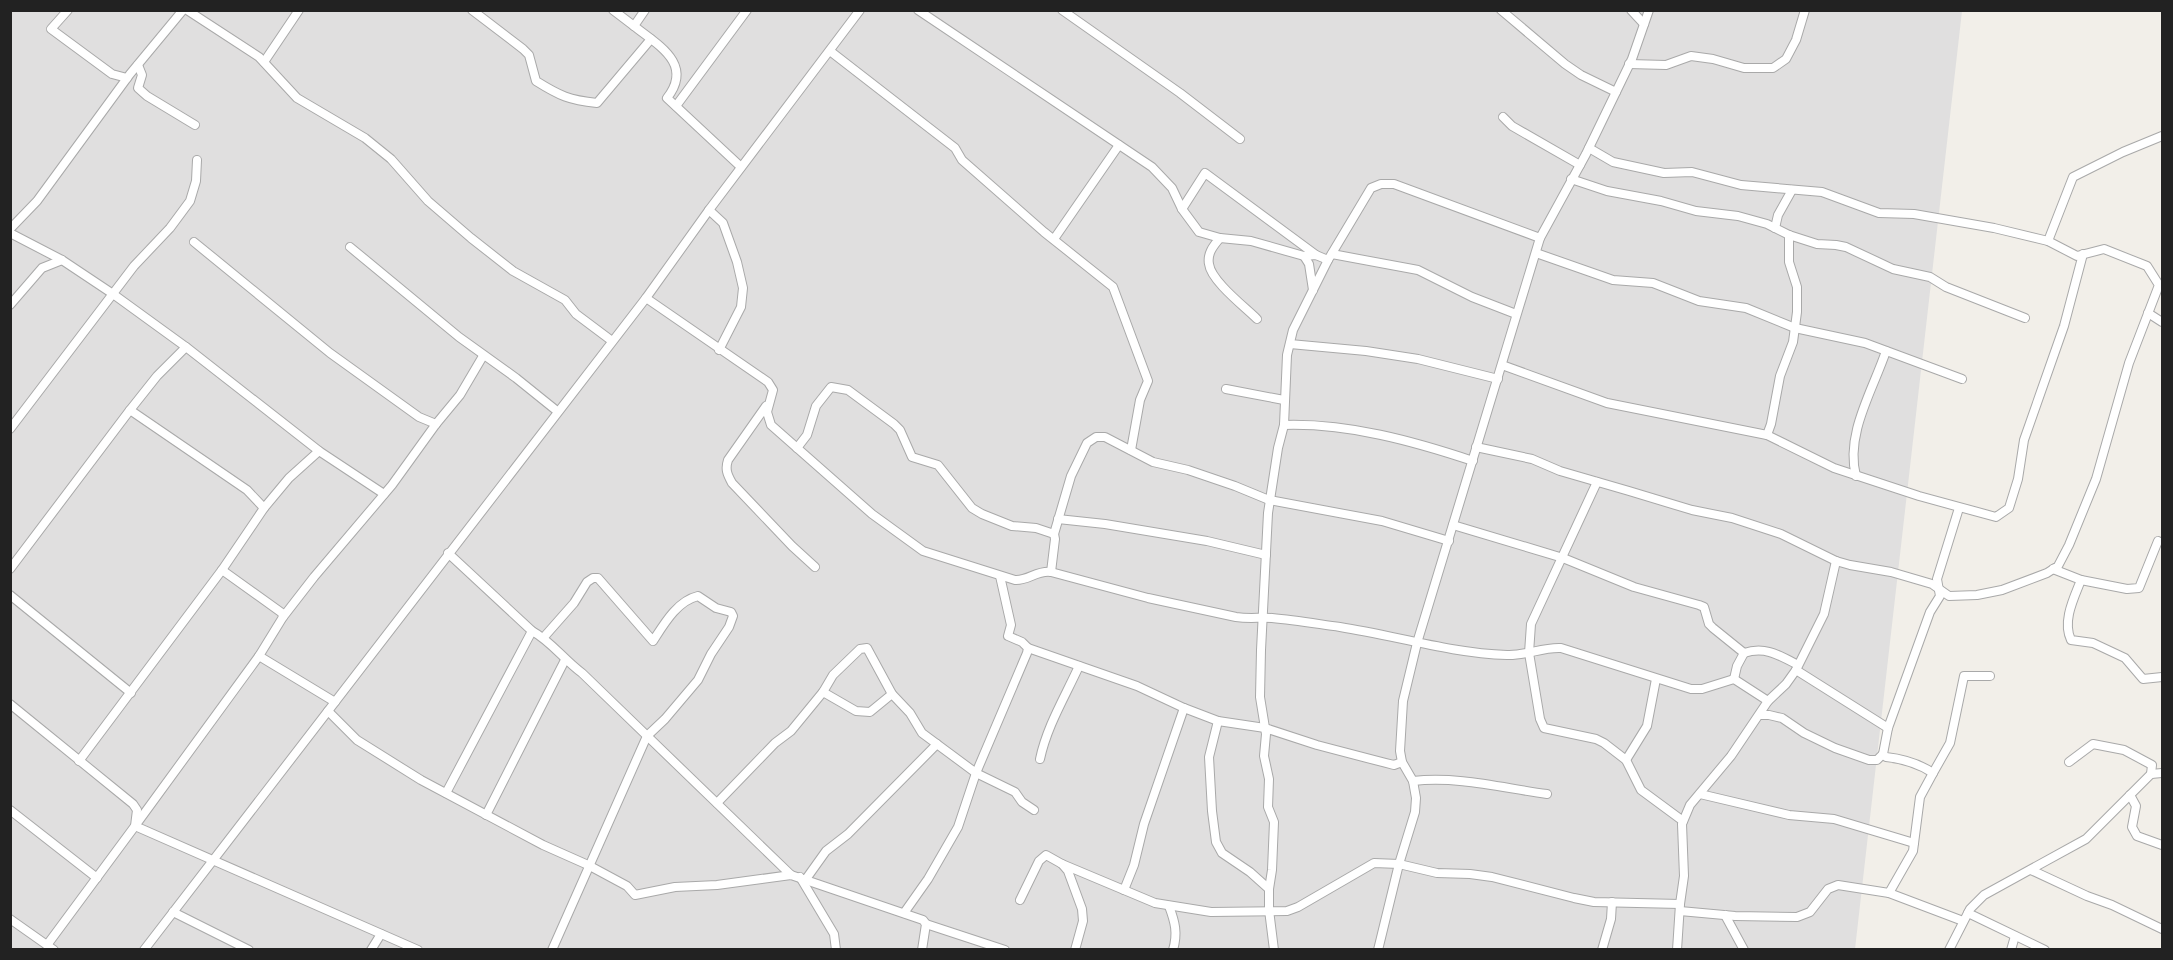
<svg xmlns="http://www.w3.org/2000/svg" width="2173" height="960" font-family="Commissioner,sans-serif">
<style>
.residential{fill:#e0dfdf}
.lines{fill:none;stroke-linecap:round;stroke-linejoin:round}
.minor-casing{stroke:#a9a9a9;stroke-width:10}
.minor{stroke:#fff;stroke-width:8}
</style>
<rect width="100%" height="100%" fill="#f2efe9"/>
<!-- residential -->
<polygon class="residential" points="10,11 1962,11 1855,949 11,949"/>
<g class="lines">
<defs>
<g id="minor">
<polyline points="68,10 51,29 112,74 127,78"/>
<polyline points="187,10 259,57 297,98 365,138 391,159 428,201 471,238 513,271 565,300 576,314 612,341"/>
<path d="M472,10l51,39 6,6 7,26c24,15 33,19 61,22l54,-64"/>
<polyline points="613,10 634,26"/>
<path d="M645,10l-11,16c24,19 60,38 33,72l74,69"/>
<path d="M918,10l234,157 20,21 10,21 17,23 21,6c-7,8 -13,16 -11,26 2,17 36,43 48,55"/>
<polyline points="1062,10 1180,93 1240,139"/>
<polyline points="1501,10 1565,64 1581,75 1616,92"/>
<polyline points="1631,10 1644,24"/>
<polyline points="830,51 955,148 962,160 1044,232 1113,287 1148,381 1140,400 1131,450"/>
<polyline points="264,62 299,10"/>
<polyline points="1629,64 1666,65 1691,56 1713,59 1744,68 1773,68 1786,59 1796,40 1805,10"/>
<polyline points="138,65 142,75 138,88 147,96 195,125"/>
<polyline points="676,106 747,10"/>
<polyline points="1503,117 1512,126 1580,165"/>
<polyline points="1571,179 1607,191 1661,201 1696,211 1738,216 1767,224 1789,235 1817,244 1836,245 1846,247 1893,269 1930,277 1946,287 2025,318"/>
<polyline points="1182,209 1205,173 1316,255"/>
<polyline points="709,210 723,223 737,262 743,288 741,307 719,350"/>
<polyline points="1775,228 1778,215 1792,190"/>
<polyline points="10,229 37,201 130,74 183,10"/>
<polyline points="10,233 62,260 113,294 186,347 319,451 384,494"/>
<polyline points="1220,238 1251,241 1304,256 1316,255 1328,260"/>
<polyline points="1054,239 1119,145"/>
<polyline points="2048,241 2073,177 2123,152 2162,136"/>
<polyline points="194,242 330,353 419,417 436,424"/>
<polyline points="350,247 459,337 516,378 557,411"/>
<polyline points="1536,253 1613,280 1653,283 1699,301 1746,308 1795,328 1865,343 1962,379"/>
<polyline points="1332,254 1418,270 1472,297 1516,314"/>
<polyline points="1304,256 1309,264 1313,290"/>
<path d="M646,298l122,84 5,8 -6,22 4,13 101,89 51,37 92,29c13,1 22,-10 36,-8l97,26 88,19c14,2 24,0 36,1 23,2 46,6 68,9 57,9 110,26 167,28 19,1 35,-8 54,-7l130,41h11l32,-10 34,22"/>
<polyline points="10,305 42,268 62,260"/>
<polyline points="2148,313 2162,322"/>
<polyline points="1290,344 1366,351 1418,359 1498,379"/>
<polyline points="1502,365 1607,403 1767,435 1834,468 1919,496 1996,517 2009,508 2018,479 2024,440 2064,326 2083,254"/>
<polyline points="1226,389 1284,400"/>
<path d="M766,406l-38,54c-3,9 -1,14 4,23l60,63 23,21"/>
<path d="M1284,425c64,-2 129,16 189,36"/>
<polyline points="10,429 134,266 170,228 190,201 196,181 197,160"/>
<polyline points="1767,435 1771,424 1780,376 1793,342 1797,312 1797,287 1789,262 1789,235"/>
<polyline points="1476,447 1532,459 1560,471 1629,491 1692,510 1732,518 1781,534 1836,561 1850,565 1891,572 1932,584 1949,596 1977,595 2002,590 2047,573 2058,566 2069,545 2096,479 2129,363 2159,285 2147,266 2104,249 2077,256 2048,241 1994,228 1914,214 1879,213 1822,192 1741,185 1692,172 1664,173 1613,162 1589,148"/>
<polyline points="797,448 807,435 816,406 831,387 848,390 894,424 900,430 912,457 938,465 972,508 982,514 1012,526 1036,528 1054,534 1055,539 1051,572"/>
<path d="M1856,476c-11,-42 17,-86 30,-125"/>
<polyline points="1597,482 1531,624 1529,653 1540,719 1544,728 1596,739 1604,743 1626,760 1641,790 1683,821"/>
<polyline points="264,508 289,478 319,451"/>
<polyline points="1058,519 1105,524 1207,541 1266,555"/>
<polyline points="1453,525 1563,558 1634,587 1699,605 1704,607 1709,624 1713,628 1744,653 1737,666 1734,679"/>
<polyline points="1054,534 1071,476 1087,443 1096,437 1105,437 1153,462 1188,470 1235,486 1269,500 1382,521 1449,541"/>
<path d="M448,553l84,78c19,10 32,29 50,42l209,202"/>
<polyline points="10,569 130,410"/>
<path d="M2053,569l28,11c-7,18 -19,41 -10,60l22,3 32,15 18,21 19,-2"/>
<polyline points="222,570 282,613 283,617 259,656 135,826 418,950"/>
<polyline points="2081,580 2127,589 2139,588 2158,541"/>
<polyline points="10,595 131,693"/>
<polyline points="283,617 314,577 392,485 436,424 460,395 483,356"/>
<path d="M544,637l30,-34 13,-21 6,-4h5l55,63c11,-17 24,-40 45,-45l18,12 15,4 2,4 -4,11 -18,27 -13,26 -33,39 -18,17 -95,214"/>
<polyline points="1028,648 1137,686 1184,708 1218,721 1209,757 1212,811 1216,842 1222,853 1250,872 1269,889 1269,910 1274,950"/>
<path d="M1744,653c21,-7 35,2 54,12"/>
<polyline points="259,656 335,702"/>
<polyline points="1796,670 1824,614 1836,561"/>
<polyline points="823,692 856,711 870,712 892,694"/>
<polyline points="10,704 133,804 137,810 135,826 47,945"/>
<polyline points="328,711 357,740 421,780 543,845 588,865 627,886 635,895 675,887 717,885 791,875 923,920 926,924 922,950"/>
<polyline points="1760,715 1769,715 1782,718 1804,733 1835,748 1869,760 1877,760 1883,754"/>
<polyline points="1218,721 1265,728 1317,745 1386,763 1394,765 1402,762"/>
<path d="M1040,759c7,-33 25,-62 39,-93"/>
<polyline points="1626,760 1647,726 1656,679"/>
<polyline points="79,761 222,570 264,508 247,490 130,410 157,376 186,347"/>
<polyline points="2069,762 2093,744 2124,750 2152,765 2151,774"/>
<polyline points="1933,773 1950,743 1964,676 1990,676"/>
<path d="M1413,781c46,-5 89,7 134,13"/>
<polyline points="446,793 532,631"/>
<polyline points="1700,794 1789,815 1834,819 1914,843"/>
<polyline points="2130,795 2136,806 2132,827 2137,836 2162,845"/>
<polyline points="717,803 775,743 791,731 823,692 833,675 860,649 867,648 892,694 910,713 922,733 976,773 1015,792 1022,802 1034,810"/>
<polyline points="10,810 97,878"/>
<polyline points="486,815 565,660"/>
<polyline points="1062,864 1155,903 1211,912 1287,911 1298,907 1374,863 1399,864 1437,873 1470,874 1492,877 1574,898 1594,902 1680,904"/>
<polyline points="2031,870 2087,896 2112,905 2162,929"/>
<polyline points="800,877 834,934 836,950"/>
<polyline points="806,879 826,851 848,834 937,744"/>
<polyline points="1269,889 1272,870 1274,822 1268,807 1269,779 1264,756 1266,734 1260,697 1261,650 1268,513 1278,448 1284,425 1287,355 1293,330 1328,260 1371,188 1381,184 1394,184 1540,238"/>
<polyline points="1124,890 1134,865 1144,824 1184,708"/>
<polyline points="1889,893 1963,921"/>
<polyline points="1020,900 1039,861 1046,855 1062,864 1068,871 1082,909 1083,921 1075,950"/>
<path d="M1169,906c6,16 9,27 4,44"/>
<path d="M1680,911l55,5 62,1 13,-5 18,-23 10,-4 51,8 24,-42 7,-54 13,-24c-15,-10 -29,-14 -47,-16l-3,-3 5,-26 42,-116 10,-16 -3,-17 22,-71"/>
<polyline points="173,912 249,950"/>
<polyline points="904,913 928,879 958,827 976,773 1027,653 1028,648 1022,642 1008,636 1011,625 1000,576"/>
<polyline points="1968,913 2045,950"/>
<polyline points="1725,915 1744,950"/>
<polyline points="10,919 54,950"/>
<polyline points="926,924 1005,950"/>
<polyline points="144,950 646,298 709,210 860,10"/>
<polyline points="371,950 381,934"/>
<polyline points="1378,950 1399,864 1415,812 1416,798 1413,781 1402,762 1400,751 1403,701 1417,643 1540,238 1586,154 1632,59 1649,10"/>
<polyline points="1602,950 1611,919 1612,902"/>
<polyline points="1677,950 1680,904 1684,876 1682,824 1690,805 1731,756 1768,701 1786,684 1796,670 1888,728"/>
<polyline points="1949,950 1970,909 1984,895 2086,839 2151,774 2162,773"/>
<polyline points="2011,950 2015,936"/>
</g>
</defs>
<!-- minor casing -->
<use href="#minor" class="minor-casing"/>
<!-- minor -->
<use href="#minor" class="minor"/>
</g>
<!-- border -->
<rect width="2173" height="960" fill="none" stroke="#222222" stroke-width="24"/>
</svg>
